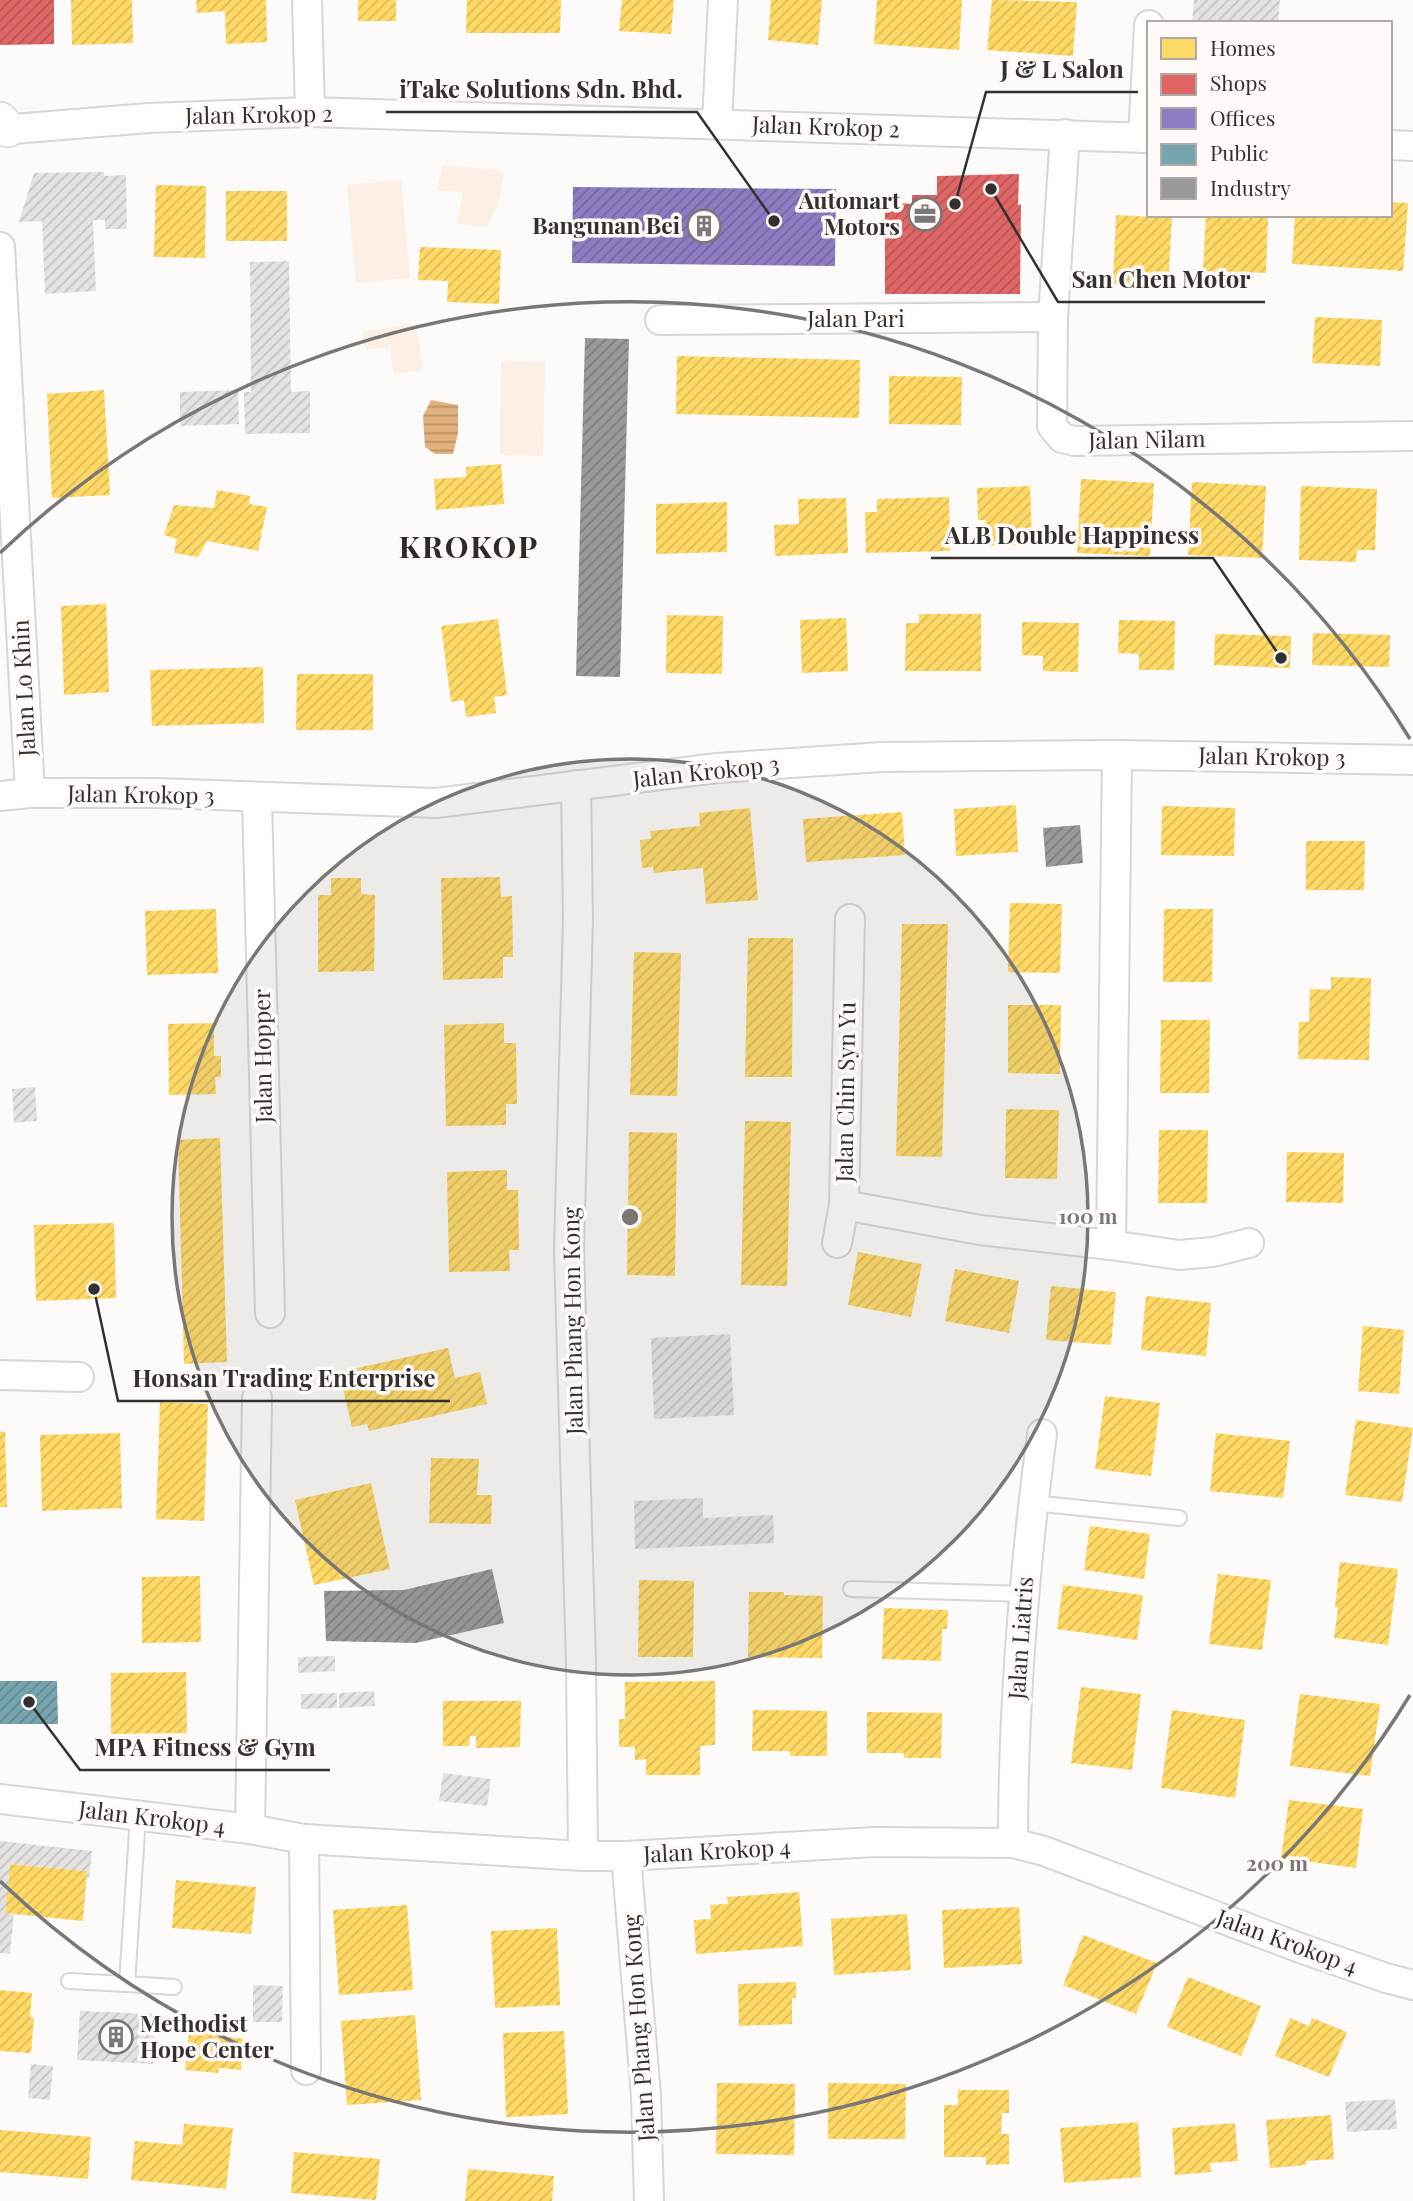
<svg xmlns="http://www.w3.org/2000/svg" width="1413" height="2201" font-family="'Playfair Display',serif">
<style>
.green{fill:#fcf0e5}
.water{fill:url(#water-rules)}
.homes{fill:url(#homes-hatch)}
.shops{fill:url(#shops-hatch)}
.offices{fill:url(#offices-hatch)}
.public{fill:url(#public-hatch)}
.industry{fill:url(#industry-hatch)}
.building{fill:url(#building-hatch)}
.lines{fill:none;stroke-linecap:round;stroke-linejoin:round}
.service-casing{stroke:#d8d6d5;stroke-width:18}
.minor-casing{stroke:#d8d6d5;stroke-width:32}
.tertiary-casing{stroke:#d8d6d5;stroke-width:38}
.service{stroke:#fffefe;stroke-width:14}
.minor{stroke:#fffefe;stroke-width:28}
.tertiary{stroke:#fffefe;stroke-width:35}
.ring{fill:none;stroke:#7a7876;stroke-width:3.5}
.labels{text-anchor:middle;stroke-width:7;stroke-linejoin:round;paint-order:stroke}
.street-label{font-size:23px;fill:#33312f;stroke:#fffaf7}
.poi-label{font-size:23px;font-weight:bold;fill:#33312f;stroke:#fffaf7;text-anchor:end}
.district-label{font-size:30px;font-weight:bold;letter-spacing:2px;fill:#2e2a27;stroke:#fffaf7}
.centre{fill:#7a7876;stroke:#fffaf7;stroke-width:3.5}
.ring-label{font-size:21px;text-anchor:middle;font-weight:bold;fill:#7a7876;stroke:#fffaf7;stroke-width:7;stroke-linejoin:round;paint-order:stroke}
.leader{fill:none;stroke:#33312f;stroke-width:2.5}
.callout-dot{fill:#33312f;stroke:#fffaf7;stroke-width:2.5}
.callout-label{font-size:24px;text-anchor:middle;font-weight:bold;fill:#33312f;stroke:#fffaf7;stroke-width:7;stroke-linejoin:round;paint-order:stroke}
</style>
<defs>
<pattern id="water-rules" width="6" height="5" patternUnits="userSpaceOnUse" patternTransform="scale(1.75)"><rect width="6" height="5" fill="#e1b17e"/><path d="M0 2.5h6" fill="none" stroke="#b79168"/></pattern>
<pattern id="homes-hatch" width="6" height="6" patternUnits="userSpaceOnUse" patternTransform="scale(1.75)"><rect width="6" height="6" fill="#ffd966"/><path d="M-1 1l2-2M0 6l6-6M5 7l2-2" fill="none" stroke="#dbbb59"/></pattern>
<pattern id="shops-hatch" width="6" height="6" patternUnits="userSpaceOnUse" patternTransform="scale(1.75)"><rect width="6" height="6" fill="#e06666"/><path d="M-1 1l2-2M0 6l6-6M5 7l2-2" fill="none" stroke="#b65554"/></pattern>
<pattern id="offices-hatch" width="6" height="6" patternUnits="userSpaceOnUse" patternTransform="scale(1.75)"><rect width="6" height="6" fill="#8e7cc3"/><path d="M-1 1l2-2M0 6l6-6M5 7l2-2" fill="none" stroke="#75669f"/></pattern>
<pattern id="public-hatch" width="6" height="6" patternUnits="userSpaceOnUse" patternTransform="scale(1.75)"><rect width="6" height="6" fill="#76a5af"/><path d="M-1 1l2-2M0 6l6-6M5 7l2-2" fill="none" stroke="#61878f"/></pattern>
<pattern id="industry-hatch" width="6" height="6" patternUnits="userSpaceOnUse" patternTransform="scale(1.75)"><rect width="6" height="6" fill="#999"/><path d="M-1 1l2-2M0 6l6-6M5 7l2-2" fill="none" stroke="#7d7d7d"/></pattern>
<pattern id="building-hatch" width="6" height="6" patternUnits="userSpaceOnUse" patternTransform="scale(1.75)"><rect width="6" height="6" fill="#e5e3e2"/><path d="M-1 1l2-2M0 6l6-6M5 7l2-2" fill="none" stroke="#c5c3c2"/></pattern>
</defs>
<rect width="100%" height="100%" fill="#fdfbf9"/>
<!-- green -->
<g class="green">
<polygon points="442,166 494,169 504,174 500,198 488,227 457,224 463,191 437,191"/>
<polygon points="401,180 410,278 356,283 347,185"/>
<polygon points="416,324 423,370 393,374 390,347 366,350 363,331"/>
<polygon points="501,361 545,362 543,456 500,455"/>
</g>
<!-- water -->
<polygon class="water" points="431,400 458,405 458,433 453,454 435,454 425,447 423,416"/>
<!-- homes -->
<g class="homes">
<polygon points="71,0 132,0 133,43 72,45"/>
<polygon points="196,0 266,0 267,42 226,44 225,11 197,13"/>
<rect x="358" y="0" width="38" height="21"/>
<polygon points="467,0 561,0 560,33 466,33"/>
<polygon points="622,0 674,0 671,34 619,31"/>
<polygon points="771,0 822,0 818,45 768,40"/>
<polygon points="877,0 962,0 959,50 874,44"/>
<polygon points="992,0 1077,2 1073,56 987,50"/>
<polygon points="156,185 206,186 205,258 154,257"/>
<rect x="226" y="191" width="61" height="50"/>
<polygon points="1390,202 1408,203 1403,271 1292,264 1295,215 1390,215"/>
<polygon points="1116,215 1172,218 1168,287 1113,284"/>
<polygon points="1206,215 1268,218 1266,273 1203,271"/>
<polygon points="420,247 501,250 499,304 447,302 448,281 418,280"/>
<polygon points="1315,317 1382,320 1380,366 1312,363"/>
<polygon points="677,356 860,360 859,418 676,414"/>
<polygon points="889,376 962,377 961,425 889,424"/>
<polygon points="104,390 110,495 52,498 47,394"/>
<polygon points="501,464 504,504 436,510 434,479 466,477 466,467"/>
<polygon points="1081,479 1154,483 1150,556 1077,553"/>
<polygon points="1192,482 1266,486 1262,558 1188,555"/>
<polygon points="1030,486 1032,545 986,546 985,520 978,520 977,488"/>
<polygon points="1301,486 1377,489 1375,550 1357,550 1356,562 1299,560"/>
<polygon points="217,490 250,496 249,504 267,507 258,551 207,541 198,557 174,553 177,539 164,535 174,505 214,508"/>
<polygon points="949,497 950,551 866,553 865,512 877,512 877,499"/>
<polygon points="846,498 848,553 775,556 774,525 799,524 798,499"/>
<polygon points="727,502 727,552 656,554 656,504"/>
<polygon points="106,604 109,692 64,695 61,606"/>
<polygon points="919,614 981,614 981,671 905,671 906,623 919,623"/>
<polygon points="667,615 723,616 722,674 666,673"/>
<polygon points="846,618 848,671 802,673 800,620"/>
<polygon points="498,619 507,695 494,697 496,713 466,717 464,700 451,702 441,626"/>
<polygon points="1119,620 1175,621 1174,670 1139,670 1139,654 1118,653"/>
<polygon points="1022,622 1079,623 1078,672 1043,671 1043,656 1022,655"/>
<polygon points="1313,633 1390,635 1389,667 1312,665"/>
<polygon points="1215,634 1291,636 1290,668 1214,665"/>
<polygon points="263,667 264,723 152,726 150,670"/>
<polygon points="297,674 373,674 373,730 296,730"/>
<polygon points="1016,805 1018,852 956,856 954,809"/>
<polygon points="1162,806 1235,808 1234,856 1161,855"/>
<polygon points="750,808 758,900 706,904 703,868 654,873 653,867 642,868 640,840 651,839 650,831 700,826 699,813"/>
<polygon points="902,812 905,855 806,862 803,819"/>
<polygon points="1306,841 1365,841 1364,890 1306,890"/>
<polygon points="500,877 501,897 512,896 513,957 503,957 503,978 443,980 441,878"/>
<polygon points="331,878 361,878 361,894 375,895 374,971 318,972 318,895 331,895"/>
<polygon points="1010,903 1062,904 1060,973 1008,972"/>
<polygon points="216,909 218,973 147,975 145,911"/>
<polygon points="1164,909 1213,909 1212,982 1163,982"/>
<polygon points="902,924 948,924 942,1157 896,1156"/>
<polygon points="748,938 793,938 792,1077 745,1077"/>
<polygon points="634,952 681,953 677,1096 630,1095"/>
<polygon points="1331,977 1371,978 1369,1060 1298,1059 1299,1022 1309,1022 1310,989 1331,990"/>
<polygon points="1008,1005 1061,1005 1060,1074 1008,1073"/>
<polygon points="1161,1020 1210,1020 1209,1093 1160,1093"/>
<polygon points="214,1023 214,1056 221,1056 221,1077 215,1077 216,1094 169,1095 168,1024"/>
<polygon points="504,1023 504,1043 516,1043 517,1104 506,1104 506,1125 446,1126 444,1025"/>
<polygon points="1006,1109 1059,1110 1057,1179 1005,1178"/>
<polygon points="745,1121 791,1122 787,1286 741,1285"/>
<polygon points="1159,1130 1208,1130 1207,1203 1158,1203"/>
<polygon points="629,1132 677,1133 675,1276 627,1275"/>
<polygon points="220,1138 227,1362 184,1364 178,1140"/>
<polygon points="1287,1152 1344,1153 1343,1203 1286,1202"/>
<polygon points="507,1170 507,1190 518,1190 519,1250 509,1250 510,1271 449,1272 447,1172"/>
<polygon points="114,1223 116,1298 36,1301 34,1225"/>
<polygon points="858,1252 922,1264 911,1317 848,1305"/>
<polygon points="955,1269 1019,1281 1009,1333 945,1321"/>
<polygon points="1051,1286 1116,1292 1111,1345 1046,1340"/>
<polygon points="1146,1296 1211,1303 1206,1356 1141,1350"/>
<polygon points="1363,1326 1404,1330 1399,1394 1358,1391"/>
<polygon points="448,1348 455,1378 480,1372 487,1404 369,1431 367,1424 352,1427 339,1372"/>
<polygon points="1105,1396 1160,1403 1151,1476 1095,1469"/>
<polygon points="160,1402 208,1404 204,1521 156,1519"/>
<polygon points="1356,1420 1413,1428 1402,1502 1345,1495"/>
<polygon points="5,1431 7,1507 0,1507 0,1432"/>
<polygon points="120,1433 122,1508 42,1511 40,1435"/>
<polygon points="1216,1433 1290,1441 1283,1498 1210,1491"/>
<polygon points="431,1458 479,1459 477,1495 492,1495 491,1524 429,1523"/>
<polygon points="371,1483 390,1569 314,1585 295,1500"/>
<polygon points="1090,1526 1150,1534 1144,1579 1084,1570"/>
<polygon points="1340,1562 1398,1569 1388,1645 1334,1638 1338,1608 1335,1607"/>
<polygon points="1218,1574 1271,1580 1262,1650 1209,1644"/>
<polygon points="200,1576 201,1642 142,1643 142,1577"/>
<polygon points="639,1580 694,1581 693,1657 638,1657"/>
<polygon points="1063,1585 1143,1595 1137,1640 1057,1629"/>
<polygon points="749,1592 784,1592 784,1595 823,1596 822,1658 748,1657"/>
<polygon points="884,1608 948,1610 947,1629 942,1629 941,1661 882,1659"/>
<polygon points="186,1672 187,1733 111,1734 111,1673"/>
<polygon points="715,1681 715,1745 700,1746 700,1775 646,1775 646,1759 635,1760 635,1747 619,1747 619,1719 625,1719 625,1682"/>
<polygon points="1081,1687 1141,1694 1132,1770 1071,1763"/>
<polygon points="1300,1694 1380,1704 1370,1776 1290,1766"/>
<polygon points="443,1701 521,1701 520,1747 476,1748 476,1736 470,1736 469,1746 443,1746"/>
<polygon points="753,1710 827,1711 827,1756 790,1756 790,1751 752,1751"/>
<polygon points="1172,1710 1245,1720 1235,1798 1161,1788"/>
<polygon points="867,1712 942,1713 941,1758 904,1758 904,1753 867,1753"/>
<polygon points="1289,1800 1363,1809 1356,1868 1281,1858"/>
<polygon points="10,1864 87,1871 83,1921 5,1913"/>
<polygon points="176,1880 256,1887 251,1934 172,1928"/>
<polygon points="799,1892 803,1946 696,1954 694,1920 711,1919 710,1905 728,1904 727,1897"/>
<polygon points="407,1905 413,1990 339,1995 333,1910"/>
<polygon points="1019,1907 1022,1964 944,1968 942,1910"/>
<polygon points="907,1914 911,1970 834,1975 831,1919"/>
<polygon points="557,1928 560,2005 495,2008 491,1931"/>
<polygon points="1083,1935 1157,1963 1136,2014 1063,1985"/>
<polygon points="1188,1977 1261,2006 1241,2056 1167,2027"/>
<polygon points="796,1982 796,1998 792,1998 792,2024 739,2026 738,1984"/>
<polygon points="0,1990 32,1993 30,2017 34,2018 31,2053 0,2051"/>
<polygon points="415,2015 421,2100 347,2105 341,2021"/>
<polygon points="1290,2018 1309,2026 1312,2018 1347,2032 1329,2077 1275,2056"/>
<polygon points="190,2022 221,2024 220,2036 244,2039 241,2070 219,2068 218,2073 185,2070"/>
<polygon points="564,2031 568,2114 506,2117 503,2033"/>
<polygon points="717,2083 795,2084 794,2155 716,2154"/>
<polygon points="828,2083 906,2084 905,2139 828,2139"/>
<polygon points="958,2090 1009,2090 1009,2113 1002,2113 1001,2134 1009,2134 1009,2164 986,2165 986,2157 944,2157 944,2105 958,2105"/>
<polygon points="1331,2115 1334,2159 1306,2161 1307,2165 1270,2168 1266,2120"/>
<polygon points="1138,2122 1141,2177 1064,2183 1060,2128"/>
<polygon points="1235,2123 1238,2161 1210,2163 1211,2172 1175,2175 1172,2128"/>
<polygon points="184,2124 233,2128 226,2189 131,2180 135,2141 182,2145"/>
<polygon points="0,2130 91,2137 88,2179 0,2172"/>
<polygon points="294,2152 380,2159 376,2200 291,2193"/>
<polygon points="468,2169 554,2176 552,2201 465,2201"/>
</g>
<!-- shops -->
<g class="shops">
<polygon points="0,0 54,0 54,44 0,45"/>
<polygon points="1019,174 1018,205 1021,204 1020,294 885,294 885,202 912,204 912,195 937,195 937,176"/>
</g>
<!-- offices -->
<polygon class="offices" points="573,187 836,189 835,266 572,263"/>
<!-- public -->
<polygon class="public" points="0,1681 57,1681 58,1724 0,1724"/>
<!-- industry -->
<g class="industry">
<polygon points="585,338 629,339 620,677 576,676"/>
<polygon points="1080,825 1083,863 1046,867 1043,828"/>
<polygon points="492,1569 504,1623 416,1643 326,1641 324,1591 404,1590"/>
</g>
<!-- building -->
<g class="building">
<polygon points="1194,0 1280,0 1278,23 1192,23"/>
<polygon points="104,172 104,176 126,175 127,229 105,229 105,220 93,220 96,291 45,294 42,221 19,222 34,173"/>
<polygon points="289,261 291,392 310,391 310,433 245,434 244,392 251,392 250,262"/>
<polygon points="238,390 239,424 180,426 180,392"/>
<polygon points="35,1087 37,1121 14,1123 12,1089"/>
<polygon points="730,1334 734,1415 654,1419 651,1338"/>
<polygon points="703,1498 703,1518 773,1515 774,1543 635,1549 634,1501"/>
<polygon points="335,1656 335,1671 298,1673 298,1657"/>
<polygon points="374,1691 375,1706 339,1708 339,1693"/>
<polygon points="337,1693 337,1708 301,1709 301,1694"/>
<polygon points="443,1773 491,1779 487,1806 439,1801"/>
<polygon points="0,1841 92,1851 89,1878 87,1878 87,1871 10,1864 5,1913 14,1914 10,1954 0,1953"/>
<polygon points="253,1985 283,1986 282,2022 253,2022"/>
<polygon points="80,2011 155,2014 153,2064 77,2060"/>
<polygon points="31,2064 53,2066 50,2100 28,2098"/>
<polygon points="1395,2099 1397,2129 1347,2132 1345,2102"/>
</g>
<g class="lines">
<defs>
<g id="service">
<polyline points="1033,1503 1179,1518"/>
<polyline points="851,1589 1023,1594"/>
<polyline points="138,1816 127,1984 174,1987"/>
<polyline points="69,1981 127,1984"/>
</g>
<g id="minor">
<polyline points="307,0 310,112"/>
<polyline points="717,123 723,0"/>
<polyline points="0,130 149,118 310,112 1149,138"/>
<polyline points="1065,134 1053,317 1052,426 1062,438 1075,441 1413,436"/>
<polyline points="1143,138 1149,25"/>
<polyline points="1390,145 1413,146"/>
<polyline points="0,247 30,793"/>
<polyline points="660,320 1053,317"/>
<polyline points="576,785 578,919 569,1249 581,1664 583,1856"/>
<polyline points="0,796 30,793 156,793 436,803 717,768 882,757 1117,755 1413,760"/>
<polyline points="257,798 270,1313"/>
<polyline points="850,919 844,1205 980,1230 1111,1245 1117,755"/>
<polyline points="837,1243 844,1205"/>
<polyline points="1111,1245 1179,1255 1213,1252 1249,1243"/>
<polyline points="0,1375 79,1377"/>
<polyline points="0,1799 250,1829 304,1839 583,1856 626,1856 875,1842 1013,1843 1044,1851 1303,1949 1386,1978 1413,1985"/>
<polyline points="250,1829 257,1398"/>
<polyline points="304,1839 306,2070"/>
<path d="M1013,1843c0,-137 11,-273 29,-409"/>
<polyline points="626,1856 646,2096 649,2201"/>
</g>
<polyline id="tertiary" points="0,120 8,129"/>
</defs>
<!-- service casing -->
<use href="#service" class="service-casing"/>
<!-- minor casing -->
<use href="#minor" class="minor-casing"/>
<!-- tertiary casing -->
<use href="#tertiary" class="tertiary-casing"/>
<!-- service -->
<use href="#service" class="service"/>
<!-- minor -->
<use href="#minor" class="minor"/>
<!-- tertiary -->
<use href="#tertiary" class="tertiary"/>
</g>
<!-- distance rings -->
<circle cx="630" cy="1217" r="458" fill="#7a7876" fill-opacity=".12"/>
<g class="ring">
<circle cx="630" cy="1217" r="458"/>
<path d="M1410 1695A915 915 0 0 1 0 1881M0 553A915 915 0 0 1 1410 739"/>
</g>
<!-- icons -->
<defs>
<symbol id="office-ring" viewBox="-11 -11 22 22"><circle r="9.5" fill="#fffaf7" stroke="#7a7876" stroke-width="1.5"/><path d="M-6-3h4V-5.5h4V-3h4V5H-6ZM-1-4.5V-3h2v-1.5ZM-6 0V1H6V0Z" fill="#7a7876"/></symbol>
<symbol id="building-ring" viewBox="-11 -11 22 22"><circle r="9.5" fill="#fffaf7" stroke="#7a7876" stroke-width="1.5"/><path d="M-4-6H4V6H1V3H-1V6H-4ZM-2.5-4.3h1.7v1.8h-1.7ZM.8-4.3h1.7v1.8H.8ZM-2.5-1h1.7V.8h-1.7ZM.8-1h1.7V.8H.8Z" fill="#7a7876"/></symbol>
</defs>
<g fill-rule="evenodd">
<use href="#office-ring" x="906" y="195" width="38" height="38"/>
<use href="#building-ring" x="685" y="207" width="38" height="38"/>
<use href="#building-ring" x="97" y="2018" width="38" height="38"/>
</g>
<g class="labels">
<!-- street labels -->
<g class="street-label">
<text transform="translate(259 115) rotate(-1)" y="8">Jalan Krokop 2</text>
<text transform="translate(826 127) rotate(2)" y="8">Jalan Krokop 2</text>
<text x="856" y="327">Jalan Pari</text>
<text transform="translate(1147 440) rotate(-1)" y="8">Jalan Nilam</text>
<text transform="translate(24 688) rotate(-93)" y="8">Jalan Lo Khin</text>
<text transform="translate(1272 757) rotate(1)" y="8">Jalan Krokop 3</text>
<text transform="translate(706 772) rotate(-6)" y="8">Jalan Krokop 3</text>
<text transform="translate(141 795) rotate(1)" y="8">Jalan Krokop 3</text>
<text transform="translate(263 1056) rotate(-91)" y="8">Jalan Hopper</text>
<text transform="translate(846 1092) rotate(-89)" y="8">Jalan Chin Syn Yu</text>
<text transform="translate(573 1321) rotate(-91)" y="8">Jalan Phang Hon Kong</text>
<text transform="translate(1021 1638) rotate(-86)" y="8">Jalan Liatris</text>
<text transform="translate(152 1818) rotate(7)" y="8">Jalan Krokop 4</text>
<text transform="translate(717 1851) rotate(-3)" y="8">Jalan Krokop 4</text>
<text transform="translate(1287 1942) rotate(20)" y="8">Jalan Krokop 4</text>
<text transform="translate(639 2028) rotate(-94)" y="8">Jalan Phang Hon Kong</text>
</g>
<!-- poi labels -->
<g class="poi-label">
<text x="900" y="209">Automart<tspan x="900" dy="26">Motors</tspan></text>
<text x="680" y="234">Bangunan Bei</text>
<text x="140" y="2032" text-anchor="start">Methodist<tspan x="140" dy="26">Hope Center</tspan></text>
</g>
<!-- district labels -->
<g class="district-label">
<text x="469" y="558">KROKOP</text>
</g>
</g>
<circle cx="630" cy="1217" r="10" class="centre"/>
<g class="ring-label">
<text x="1088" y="1224">100 m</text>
<text x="1277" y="1871">200 m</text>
</g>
<!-- callouts -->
<path class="leader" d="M955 204L986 92H1138M774 221L697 112H386M991 189L1058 302H1265M1281 658L1213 558H931M94 1289L118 1401H450M29 1702L80 1770H330"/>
<g class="callout-dot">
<circle cx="955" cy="204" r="7"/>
<circle cx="774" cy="221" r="7"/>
<circle cx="991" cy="189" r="7"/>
<circle cx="1281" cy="658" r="7"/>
<circle cx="94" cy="1289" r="7"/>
<circle cx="29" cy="1702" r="7"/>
</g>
<g class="callout-label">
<text x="1062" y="78">J &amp; L Salon</text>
<text x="541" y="98">iTake Solutions Sdn. Bhd.</text>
<text x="1161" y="288">San Chen Motor</text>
<text x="1072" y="544">ALB Double Happiness</text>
<text x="284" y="1387">Honsan Trading Enterprise</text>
<text x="205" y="1756">MPA Fitness &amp; Gym</text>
</g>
<!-- legend -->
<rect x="1147" y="21" width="245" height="196" fill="#fffaf7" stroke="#adaaa7" stroke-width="2"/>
<rect x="1161" y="38" width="35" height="21" fill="#ffd966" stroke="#adaaa7" stroke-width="2"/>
<text x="1210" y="56" font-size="21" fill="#33312f">Homes</text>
<rect x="1161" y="74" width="35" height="21" fill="#e06666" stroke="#adaaa7" stroke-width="2"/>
<text x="1210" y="91" font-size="21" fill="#33312f">Shops</text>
<rect x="1161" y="108" width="35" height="21" fill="#8e7cc3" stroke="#adaaa7" stroke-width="2"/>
<text x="1210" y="126" font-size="21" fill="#33312f">Offices</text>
<rect x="1161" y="144" width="35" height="21" fill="#76a5af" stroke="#adaaa7" stroke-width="2"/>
<text x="1210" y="161" font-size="21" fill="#33312f">Public</text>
<rect x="1161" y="178" width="35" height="21" fill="#999999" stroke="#adaaa7" stroke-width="2"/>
<text x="1210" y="196" font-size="21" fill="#33312f">Industry</text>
</svg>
